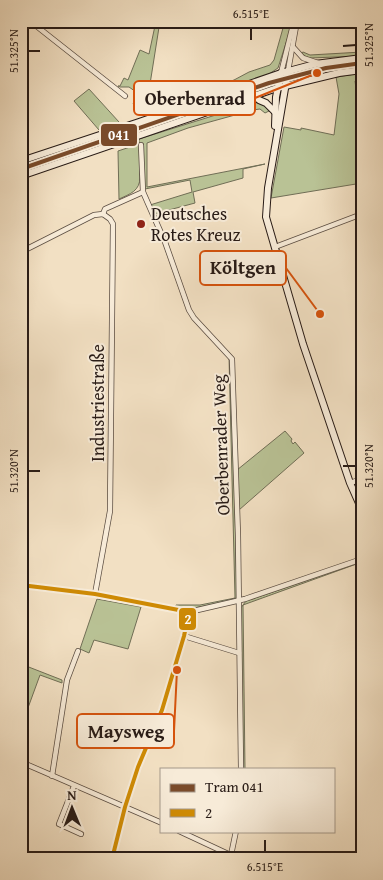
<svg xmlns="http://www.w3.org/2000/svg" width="383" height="880" font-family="'Gentium Book Plus',serif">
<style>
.green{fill:#b9c295;stroke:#706e56}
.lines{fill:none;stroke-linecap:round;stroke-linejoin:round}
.street-casing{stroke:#5a4c41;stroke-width:6}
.secondary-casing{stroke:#281b16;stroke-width:8}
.street{stroke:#f7ebd8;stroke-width:4.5}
.secondary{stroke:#f7ebd8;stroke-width:6}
.bus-1-casing{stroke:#f7ebd8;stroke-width:8}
.bus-1{stroke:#ce8a04;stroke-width:4}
.tram-1-casing{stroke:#f7ebd8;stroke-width:8}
.tram-1{stroke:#7a4b2a;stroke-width:4}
.ticks{fill:none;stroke:#281b16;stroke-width:2}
.poi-dot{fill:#8f2418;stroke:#f7ebd8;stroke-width:2}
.labels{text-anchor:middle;stroke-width:4;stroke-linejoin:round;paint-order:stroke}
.poi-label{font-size:18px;fill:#281b16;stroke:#f7ebd8;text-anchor:start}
.street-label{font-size:18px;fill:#281b16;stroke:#f7ebd8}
.leader{fill:none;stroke:#d5530d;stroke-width:2}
.callout-dot{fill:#d5530d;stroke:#f7ebd8;stroke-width:2}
.callout{fill:#f7ebd8;stroke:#d5530d;stroke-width:2}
.callout-label{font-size:19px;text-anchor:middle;font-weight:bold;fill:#281b16}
.line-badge{stroke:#f7ebd8;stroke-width:2}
.badge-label{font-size:14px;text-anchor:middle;font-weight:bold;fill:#fff}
.neatline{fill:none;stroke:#281b16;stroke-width:2}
.ticks-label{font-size:12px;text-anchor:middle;fill:#281b16}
</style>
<rect width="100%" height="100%" fill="#f2e0c3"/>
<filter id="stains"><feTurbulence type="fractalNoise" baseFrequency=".004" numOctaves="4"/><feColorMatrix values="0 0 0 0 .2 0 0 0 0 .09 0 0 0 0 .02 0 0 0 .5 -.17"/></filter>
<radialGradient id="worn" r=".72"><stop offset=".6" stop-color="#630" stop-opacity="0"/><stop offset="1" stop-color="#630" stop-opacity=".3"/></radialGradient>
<!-- green -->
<g class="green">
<polygon points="156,21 160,21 147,103 148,108 234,80 249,72 270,65 274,60 285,21 293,21 278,68 266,76 180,105 150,112 149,110 143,114 133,104 139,94 129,87 120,87 118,86 120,86 124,78 128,80 140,50 149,54"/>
<polygon points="303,52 310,55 362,52 362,56 310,58 300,54"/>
<polygon points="362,73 362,80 355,81 358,104 362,104 362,183 271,198 284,127 301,130 301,128 334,135 339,94 336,77"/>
<polygon points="89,89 119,122 120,123 99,130 74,101"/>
<path d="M261,102l10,8 -6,3 -5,-4 -7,1 -65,18 -41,15v44l118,-23 -22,5v9l-50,14 2,11 -41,11 -4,-9 42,-13 -2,-12 -45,9 -5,-28c-1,5 0,11 0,16 0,14 -10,17 -21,22l-1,-48 21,-7v-5l115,-36z"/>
<polygon points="229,357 232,370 237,596 235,600 189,609 175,607 176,605 200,605 235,598"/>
<polygon points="285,431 292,439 291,441 293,444 295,442 304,453 239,510 237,470"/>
<polygon points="362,562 243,605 245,769 243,769 240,609 246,601"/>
<polygon points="97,599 141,607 128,649 94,640 89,653 80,649"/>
<polygon points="21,664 62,680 62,683 40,675 25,716 21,715"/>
</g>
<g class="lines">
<defs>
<g id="street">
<polyline points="30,21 125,96"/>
<polyline points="41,29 46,21"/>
<polyline points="293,47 303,58 318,63"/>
<polyline points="288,71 297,21"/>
<polyline points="281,73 294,21"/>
<polyline points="141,145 143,192 165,242 189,310 194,318 232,359 238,535 241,769"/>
<polyline points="103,214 105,209 143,192"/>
<polyline points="275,247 362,214"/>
<polyline points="21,252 94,215 103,214"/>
<polyline points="350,483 362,479"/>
<polyline points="21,585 95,594 189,612 245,599 362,559"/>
<polyline points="95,594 110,511 113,224 110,219 103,214"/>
<polyline points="184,636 239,653"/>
<polyline points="21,762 162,823"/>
<polyline points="52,776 67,680 78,651"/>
<polyline points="74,786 59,824 81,834"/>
<polyline points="21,818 22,818"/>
<polyline points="179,831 239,859"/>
<polyline points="231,855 236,831"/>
<polyline points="112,859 125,807 138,767 162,710 184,636 189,612"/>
</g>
<g id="secondary">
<polyline points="288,71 268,188 266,217 303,344 350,483 362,510"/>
<polyline points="255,96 259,100 266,103 275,112"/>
<polyline points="275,126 276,97 281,73"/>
<polyline points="21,161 139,122 281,73 315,64 362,58"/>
<polyline points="21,176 277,88 339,73 362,70"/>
</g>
</defs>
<!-- street casing -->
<use href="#street" class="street-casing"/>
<!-- secondary casing -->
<use href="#secondary" class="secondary-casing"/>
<!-- street -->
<use href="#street" class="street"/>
<!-- secondary -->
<use href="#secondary" class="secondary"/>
<defs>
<polyline id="bus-1" points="21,585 95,594 189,612 184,636 162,710 138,767 125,807 112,859"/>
</defs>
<!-- bus-1 casing -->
<use href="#bus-1" class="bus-1-casing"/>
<!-- bus-1 -->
<use href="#bus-1" class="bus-1"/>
<defs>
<polyline id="tram-1" points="21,169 269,83 326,68 362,63"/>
</defs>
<!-- tram-1 casing -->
<use href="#tram-1" class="tram-1-casing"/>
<!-- tram-1 -->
<use href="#tram-1" class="tram-1"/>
</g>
<!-- ticks -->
<path class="ticks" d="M251,28v12M343,46l13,-1M28,51h12M343,466h13M28,471h12M265,840v12"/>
<!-- markers -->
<circle class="poi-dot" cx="141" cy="224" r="5"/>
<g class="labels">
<!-- poi labels -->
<g class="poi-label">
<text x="151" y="220">Deutsches<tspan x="151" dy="21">Rotes Kreuz</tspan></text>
</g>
<!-- street labels -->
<g class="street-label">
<text transform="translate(98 403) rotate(-90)" y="6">Industriestraße</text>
<text transform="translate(221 445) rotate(-92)" y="6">Oberbenrader Weg</text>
</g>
</g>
<!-- callouts -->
<path class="leader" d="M317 73L255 98M320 314L286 268M177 670L174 731"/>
<g class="callout-dot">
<circle cx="317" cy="73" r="5"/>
<circle cx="320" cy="314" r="5"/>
<circle cx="177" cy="670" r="5"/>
</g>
<g class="callout">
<rect x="134" y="81" width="121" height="34" rx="5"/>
<rect x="200" y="251" width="86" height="34" rx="5"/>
<rect x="77" y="714" width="97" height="34" rx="5"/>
</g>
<g class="callout-label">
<text x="195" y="105">Oberbenrad</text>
<text x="243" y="274">Költgen</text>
<text x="126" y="738">Maysweg</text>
</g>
<g class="line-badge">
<rect x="100" y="123" width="38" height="24" rx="5" fill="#7a4b2a"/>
<rect x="178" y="607" width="19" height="24" rx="5" fill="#ce8a04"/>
</g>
<g class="badge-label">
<text x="119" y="140">041</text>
<text x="188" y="624">2</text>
</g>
<!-- margin -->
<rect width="383" height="880" fill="none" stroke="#f2e0c3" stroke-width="55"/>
<!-- legend -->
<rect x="160" y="768" width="175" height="65" fill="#f7ebd8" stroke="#a4988a"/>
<rect x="170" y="784" width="25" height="8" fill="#7a4b2a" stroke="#a4988a"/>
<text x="205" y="792" font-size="15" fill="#281b16">Tram 041</text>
<rect x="170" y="809" width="25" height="8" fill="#ce8a04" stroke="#a4988a"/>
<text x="205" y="818" font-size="15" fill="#281b16">2</text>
<!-- north arrow -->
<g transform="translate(72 808) rotate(359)" stroke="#f7ebd8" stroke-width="4" paint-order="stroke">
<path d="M0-4L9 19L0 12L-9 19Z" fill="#281b16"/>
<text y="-8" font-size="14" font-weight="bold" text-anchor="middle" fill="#281b16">N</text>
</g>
<rect x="28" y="28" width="328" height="824" class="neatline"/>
<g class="ticks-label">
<text x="251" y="18">6.515°E</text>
<text transform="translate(369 45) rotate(-90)" y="4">51.325°N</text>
<text transform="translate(14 51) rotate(-90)" y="4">51.325°N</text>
<text transform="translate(369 466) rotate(-90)" y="4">51.320°N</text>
<text transform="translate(14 471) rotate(-90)" y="4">51.320°N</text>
<text x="265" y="871">6.515°E</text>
</g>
<rect width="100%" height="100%" filter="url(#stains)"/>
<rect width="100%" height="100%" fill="url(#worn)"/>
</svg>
